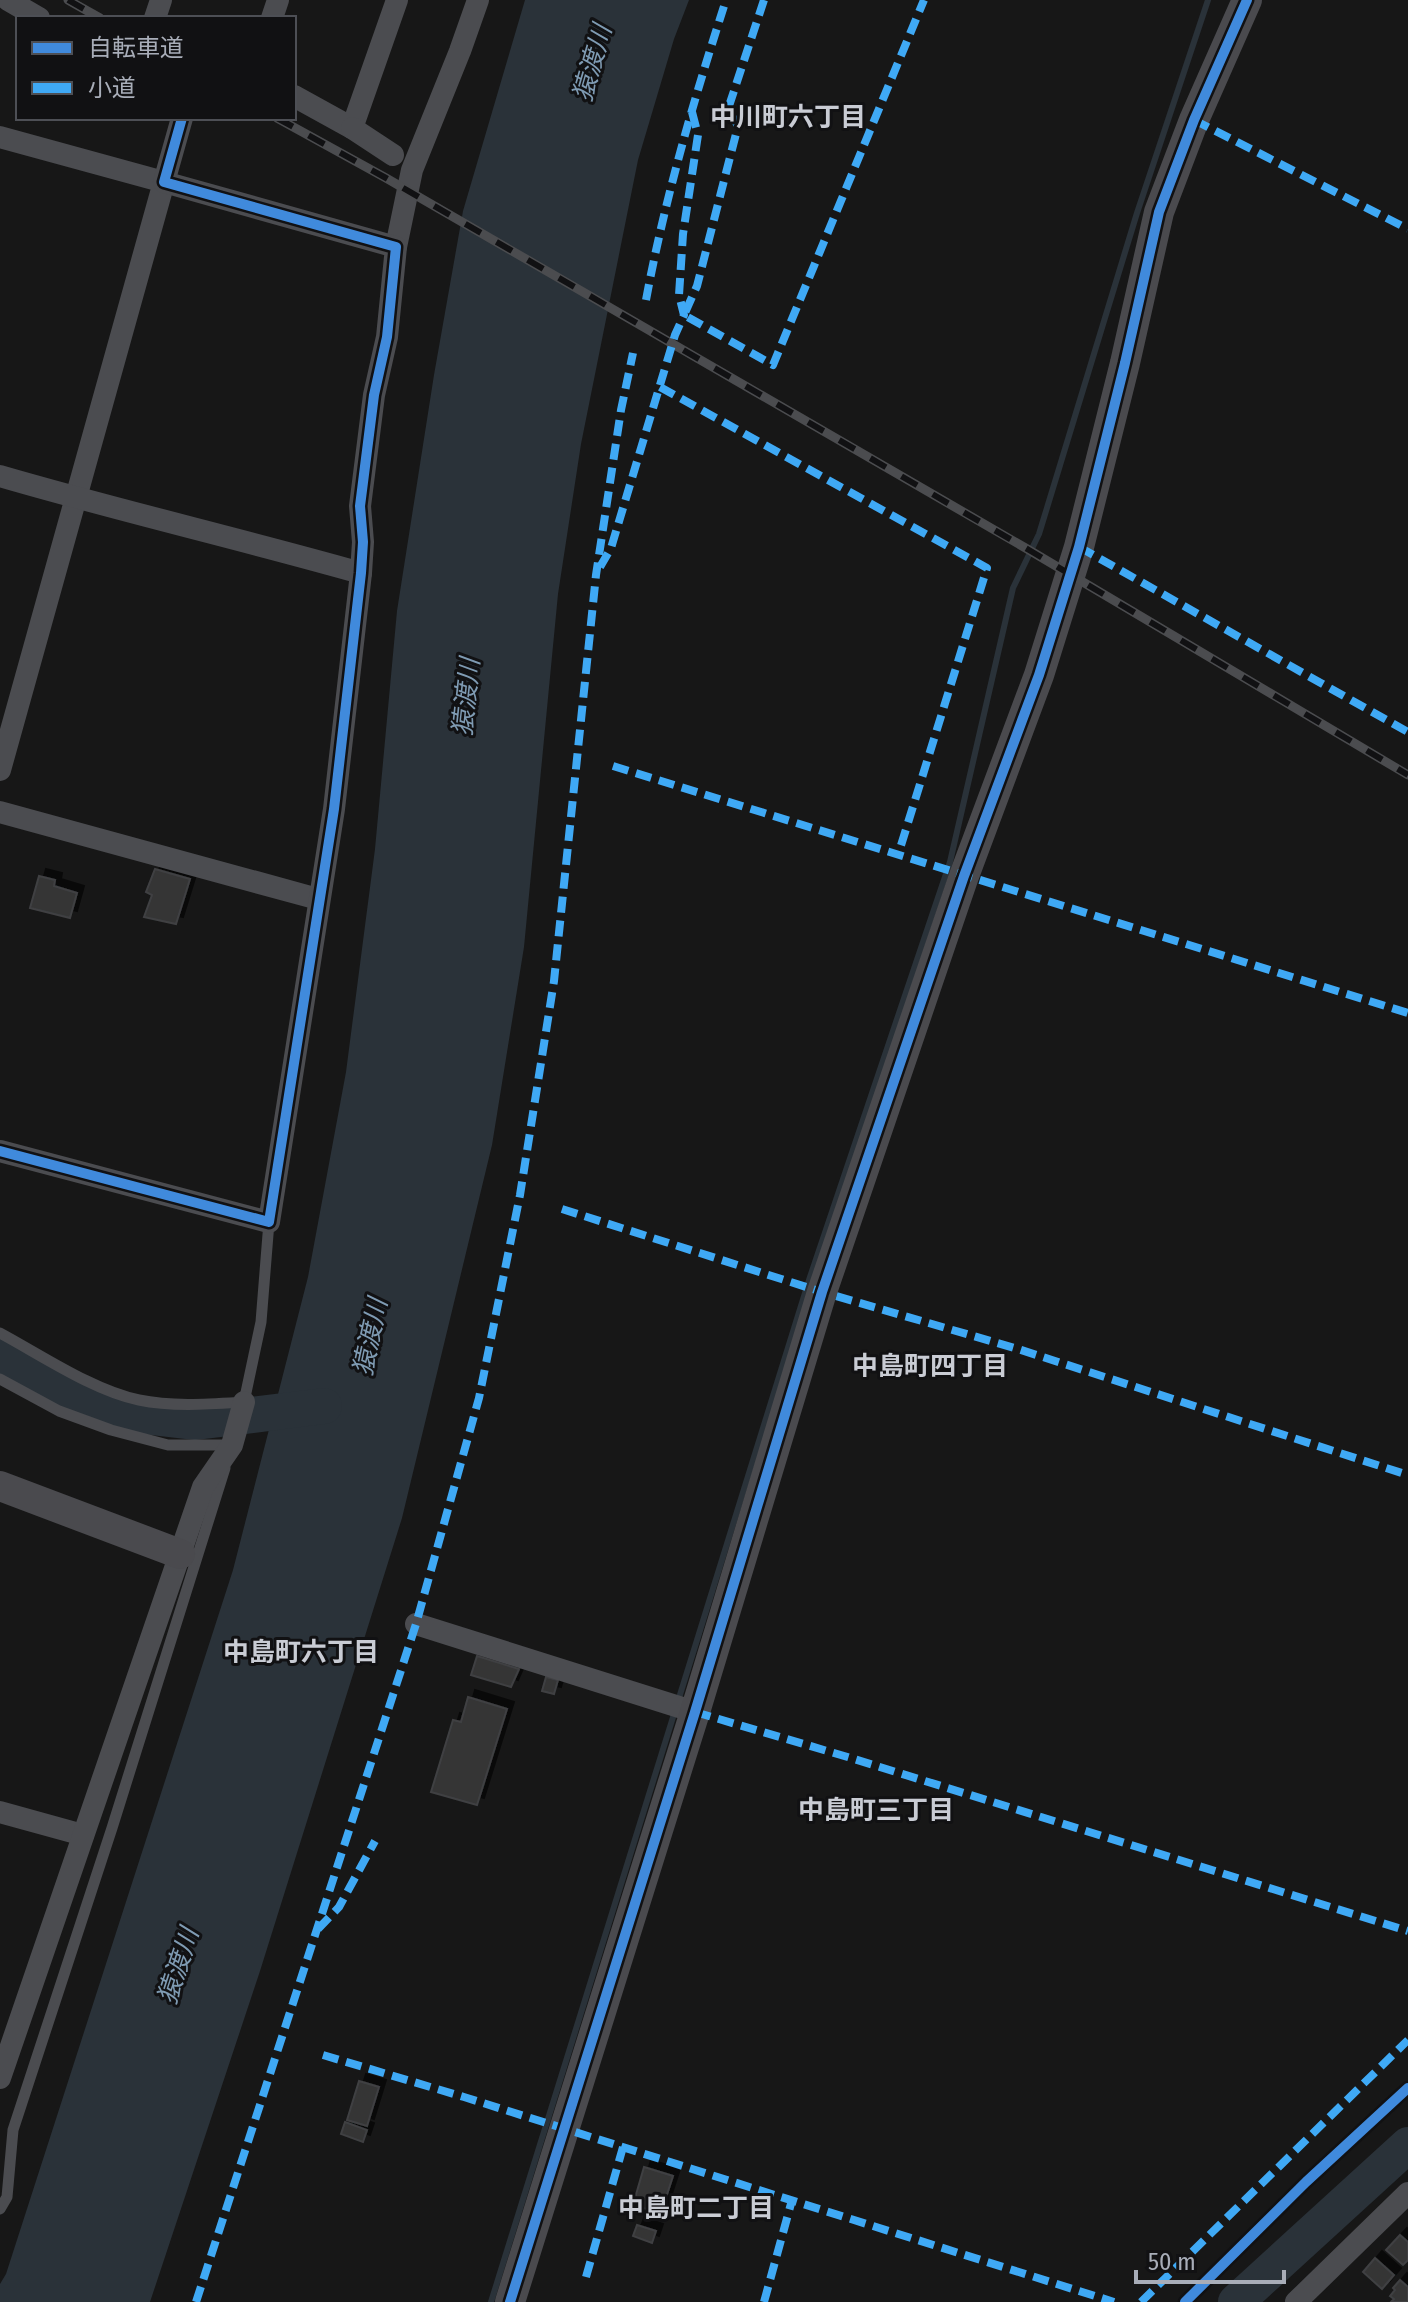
<svg xmlns="http://www.w3.org/2000/svg" width="1408" height="2302" font-family="'Fira Sans Condensed','Noto Sans JP',sans-serif">
<style>
.water{fill:#2a3239}
.lines{fill:none;stroke-linecap:round;stroke-linejoin:round}
.stream{stroke:#2a3239;stroke-width:6}
.river{stroke:#2a3239;stroke-width:36}
.building{fill:#353536;stroke:#3f4043;stroke-width:2;filter:url(#shadow)}
.lane{stroke:#4b4c50;stroke-width:11}
.street{stroke:#4b4c50;stroke-width:22}
.secondary{stroke:#4a4a4e;stroke-width:30}
.rail-casing{stroke:#4b4c4f;stroke-width:9}
.rail{stroke:#111113;stroke-width:6;stroke-dasharray:18;stroke-linecap:butt}
.quiet{stroke:#3fa9f5;stroke-width:8;stroke-dasharray:16 8;stroke-linecap:butt}
.cycleway-casing{stroke:#111113;stroke-width:15}
.cycleway{stroke:#408adc;stroke-width:10}
.labels{text-anchor:middle;stroke-width:6;stroke-linejoin:round;paint-order:stroke}
.water-label{font-size:26px;font-style:italic;fill:#7f9bb3;stroke:#111113}
.neighbourhood-label{font-size:26px;font-weight:bold;fill:#c9ccd4;stroke:#111113}
</style>
<defs>
<filter id="shadow"><feDropShadow dx="7" dy="-7" stdDeviation="0" flood-color="#0009"/></filter>
</defs>
<rect width="100%" height="100%" fill="#171717"/>
<!-- water -->
<polygon class="water" points="525,0 689,0 674,39 638,160 581,444 558,594 524,947 492,1145 402,1518 260,1971 150,2302 0,2302 0,2284 6,2274 233,1570 308,1277 346,1072 375,849 397,611 434,375 463,211"/>
<g class="lines">
<!-- stream -->
<polyline class="stream" points="491,2302 810,1277 950,862 1013,588 1039,534 1137,213 1208,0"/>
<!-- river -->
<g class="river">
<polyline points="0,1357 72,1397 136,1415 196,1422 324,1406"/>
<polyline points="1236,2302 1408,2145"/>
</g>
</g>
<!-- building -->
<g class="building">
<polygon points="155,869 190,879 176,924 144,917 152,895 146,892"/>
<polygon points="39,876 55,880 54,886 77,893 70,918 30,908"/>
<polygon points="477,1656 519,1669 511,1687 471,1675"/>
<polygon points="546,1677 558,1680 554,1694 542,1691"/>
<polygon points="468,1697 507,1709 477,1805 431,1792 453,1720 461,1722"/>
<polygon points="359,2081 379,2087 367,2126 347,2120"/>
<polygon points="345,2122 367,2130 363,2142 341,2134"/>
<polygon points="644,2167 673,2176 661,2213 633,2205"/>
<polygon points="637,2225 656,2231 652,2243 633,2236"/>
<polygon points="1400,2235 1408,2242 1408,2260 1403,2265 1386,2250"/>
<polygon points="1375,2258 1394,2275 1382,2289 1363,2272"/>
<polygon points="1400,2280 1408,2287 1408,2302 1391,2302 1394,2299 1390,2296 1395,2290 1393,2288"/>
</g>
<g class="lines">
<!-- lane -->
<g class="lane">
<path d="M0,1333c41,22 94,58 139,67 33,7 72,4 105,2l17,-80 8,-100"/>
<polyline points="0,1379 59,1411 111,1430 168,1445 230,1445"/>
<polyline points="0,2209 7,2197 13,2130 112,1828 225,1468"/>
</g>
<!-- street -->
<g class="street">
<polyline points="8,0 39,18"/>
<polyline points="155,18 161,0"/>
<polyline points="272,18 278,0"/>
<polyline points="294,96 352,128 397,0"/>
<polyline points="352,128 393,155"/>
<polyline points="0,137 164,182 0,770"/>
<polyline points="396,247 412,170 460,51 478,0"/>
<path d="M0,476c120,35 241,63 361,97"/>
<polyline points="0,812 318,899"/>
<polyline points="0,1151 269,1222 334,809 361,573 363,542 360,506 374,395 387,337 396,247 164,182 182,118"/>
<polyline points="416,1624 695,1712"/>
<polyline points="0,1812 83,1835"/>
<polyline points="0,2078 203,1487 232,1445 244,1402"/>
<polyline points="1296,2302 1408,2193"/>
</g>
<!-- secondary -->
<g class="secondary">
<polyline points="0,1486 180,1554"/>
<polyline points="510,2302 695,1712 822,1292 964,876 1039,675 1079,547 1125,363 1159,212 1194,120 1247,0"/>
</g>
<defs>
<g id="rail">
<polyline points="68,0 100,18"/>
<polyline points="277,118 386,178 1029,550 1408,775"/>
</g>
</defs>
<!-- rail casing -->
<use href="#rail" class="rail-casing"/>
<!-- rail -->
<use href="#rail" class="rail"/>
<!-- quiet -->
<g class="quiet">
<polyline points="764,0 728,109 738,126 697,286 684,315 773,365 924,0"/>
<polyline points="1194,120 1408,229"/>
<path d="M646,300c19,-102 48,-201 80,-300"/>
<polyline points="660,387 987,568 898,855"/>
<polyline points="1079,547 1408,732"/>
<polyline points="600,567 611,548 675,335 684,315 679,295 683,234 698,135 691,108"/>
<polyline points="613,766 1408,1013"/>
<polyline points="562,1209 822,1292 1018,1349 1408,1475"/>
<polyline points="695,1712 851,1758 1408,1931"/>
<polyline points="318,1929 339,1907 375,1841"/>
<polyline points="323,2055 464,2097 1114,2302"/>
<polyline points="586,2277 623,2147"/>
<polyline points="196,2302 416,1624 479,1398 520,1195 554,981 596,575 621,410 633,353"/>
<polyline points="764,2302 792,2200"/>
<polyline points="1141,2302 1408,2040"/>
</g>
<defs>
<g id="cycleway">
<polyline points="0,1151 269,1222 334,809 361,573 363,542 360,506 374,395 387,337 396,247 164,182 182,118"/>
<polyline points="510,2302 695,1712 822,1292 964,876 1039,675 1079,547 1125,363 1159,212 1194,120 1247,0"/>
<polyline points="1185,2302 1306,2182 1408,2088"/>
</g>
</defs>
<!-- cycleway casing -->
<use href="#cycleway" class="cycleway-casing"/>
<!-- cycleway -->
<use href="#cycleway" class="cycleway"/>
</g>
<g class="labels">
<!-- water labels -->
<g class="water-label">
<text transform="translate(592 63) rotate(-74)" y="9">猿渡川</text>
<text transform="translate(466 697) rotate(-84)" y="9">猿渡川</text>
<text transform="translate(370 1337) rotate(-78)" y="9">猿渡川</text>
<text transform="translate(178 1966) rotate(-72)" y="9">猿渡川</text>
</g>
<!-- neighbourhood labels -->
<g class="neighbourhood-label">
<text x="788" y="126">中川町六丁目</text>
<text x="930" y="1375">中島町四丁目</text>
<text x="301" y="1661">中島町六丁目</text>
<text x="876" y="1819">中島町三丁目</text>
<text x="696" y="2217">中島町二丁目</text>
</g>
</g>
<!-- legend -->
<rect x="16" y="16" width="280" height="104" fill="#111113" stroke="#4d4f55" stroke-width="2"/>
<rect x="32" y="42" width="40" height="12" fill="#408adc" stroke="#4d4f55" stroke-width="2"/>
<text x="88" y="56" font-size="24" fill="#a8adb8">自転車道</text>
<rect x="32" y="82" width="40" height="12" fill="#3fa9f5" stroke="#4d4f55" stroke-width="2"/>
<text x="88" y="96" font-size="24" fill="#a8adb8">小道</text>
<!-- scale -->
<path d="M1136 2270v12h148v-12" fill="none" stroke="#a8adb8" stroke-width="4"/>
<text x="1148" y="2270" font-size="24" fill="#a8adb8" stroke="#111113" stroke-width="6" paint-order="stroke">50 m</text>
</svg>
